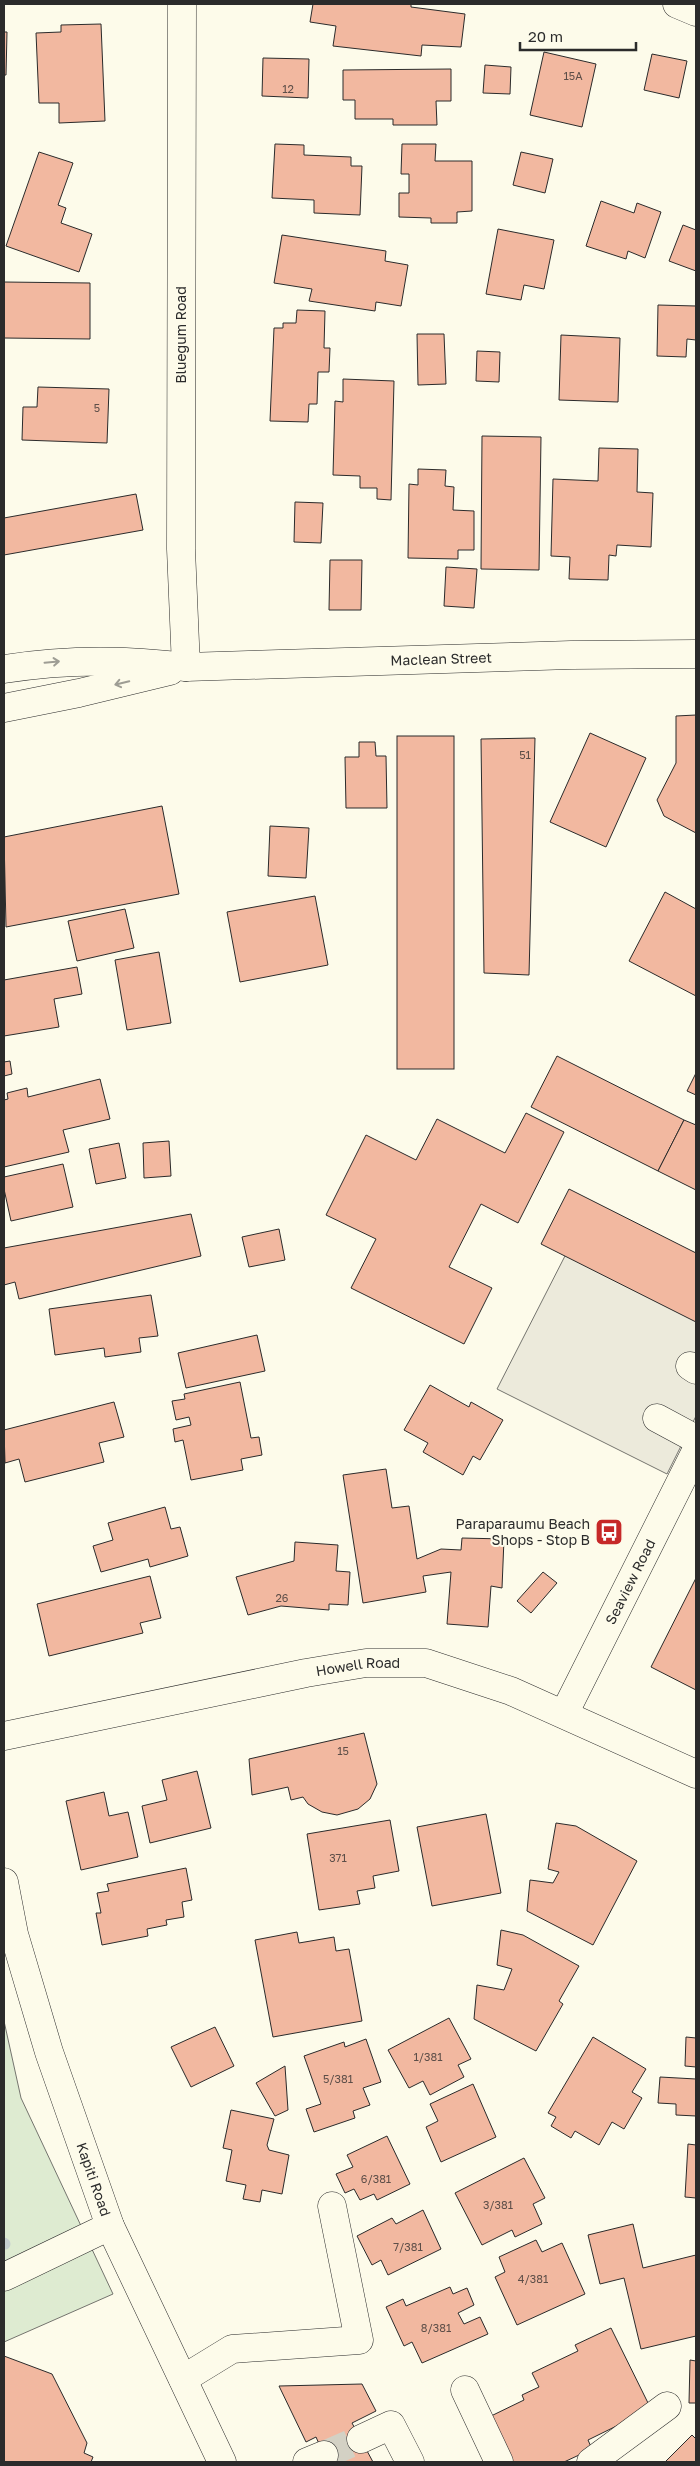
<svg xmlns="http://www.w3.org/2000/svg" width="700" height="2466" font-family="'Golos Text',sans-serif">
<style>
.green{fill:#deebd1;stroke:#74746e}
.parking{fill:#eceadb;stroke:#74746e}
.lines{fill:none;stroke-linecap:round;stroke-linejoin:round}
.stream{stroke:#c7d0d0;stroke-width:11}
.building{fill:#f2b8a0;stroke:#2b2b2b}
.minor-tunnel{stroke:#d3d1c4;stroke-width:28;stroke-dasharray:28 14;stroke-linecap:butt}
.minor-casing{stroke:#2b2b2b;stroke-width:29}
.major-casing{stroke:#2b2b2b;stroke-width:29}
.minor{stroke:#fdfbea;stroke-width:28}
.major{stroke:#fdfbea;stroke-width:28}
.oneway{stroke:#9e9d94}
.labels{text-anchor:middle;stroke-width:4;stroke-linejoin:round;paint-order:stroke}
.number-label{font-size:11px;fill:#5d4e48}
.street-label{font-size:14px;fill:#2b2b2b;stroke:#fdfbea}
.poi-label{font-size:14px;fill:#2b2b2b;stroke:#fdfbea;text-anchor:end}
</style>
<rect width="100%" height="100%" fill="#fdfbea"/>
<!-- green -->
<polygon class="green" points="4,2021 21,2098 113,2294 4,2342"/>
<!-- parking -->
<polygon class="parking" points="566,1254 696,1320 696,1416 667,1474 497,1389"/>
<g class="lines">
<!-- stream -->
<polyline class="stream" points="4,2243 5,2244"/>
</g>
<!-- building -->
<g class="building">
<polygon points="313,4 411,4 411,7 465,14 461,47 422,45 421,56 333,46 336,26 310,22"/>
<polygon points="101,24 105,121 59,123 59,103 39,103 36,33 61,32 61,25"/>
<polygon points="4,32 7,32 6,75 4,75"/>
<polygon points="544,52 596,64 582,127 530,115"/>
<polygon points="652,54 687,61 679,98 644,90"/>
<polygon points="263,58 309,59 308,98 262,96"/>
<polygon points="485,65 511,67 510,94 483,93"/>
<polygon points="451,69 451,101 436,101 437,125 393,125 393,119 355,119 355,100 343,100 343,70"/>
<polygon points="275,144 304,145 304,155 351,157 351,166 362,166 360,215 314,213 314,200 272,198"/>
<polygon points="402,144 436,144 435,161 472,161 472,211 457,212 457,223 431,223 431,218 399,217 399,193 409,193 409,174 401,174"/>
<polygon points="39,152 73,163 58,205 66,208 61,223 92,234 79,272 6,246"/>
<polygon points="521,152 553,159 545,193 513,185"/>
<polygon points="601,201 634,213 637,203 661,212 645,258 628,251 626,259 586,246"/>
<polygon points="683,225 696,230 696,271 669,261"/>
<polygon points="498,229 554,240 544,289 524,285 521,300 486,294"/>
<polygon points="282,235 386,251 385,261 408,265 401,306 376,302 375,311 309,301 312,289 274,283"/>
<polygon points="4,282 90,283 90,339 4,338"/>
<polygon points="658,305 696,306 696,340 687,339 686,357 657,356"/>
<polygon points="297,310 325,311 324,348 330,348 329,372 318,372 317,404 309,404 308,422 270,421 274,328 283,328 283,323 296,323"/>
<polygon points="417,334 444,334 446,384 418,385"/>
<polygon points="561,335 620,338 618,402 559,400"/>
<polygon points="477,351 500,352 499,382 476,381"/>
<polygon points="343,379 394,381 391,500 377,499 377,488 360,488 360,476 333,475 335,401 343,402"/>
<polygon points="38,387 109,389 107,443 22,440 23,407 37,407"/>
<polygon points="482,436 541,437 539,570 481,569"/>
<polygon points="599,448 638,449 637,492 653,493 651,547 617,545 616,556 609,555 608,580 569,579 570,557 551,556 553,479 598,481"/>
<polygon points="418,469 446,470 445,486 454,487 453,510 474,511 474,550 458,550 458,559 408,558 409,484 418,485"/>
<polygon points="136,494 143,530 4,555 4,518"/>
<polygon points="295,502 323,503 321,543 294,542"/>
<polygon points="330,560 362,560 361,610 329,610"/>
<polygon points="446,567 477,569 474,608 444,606"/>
<polygon points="696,715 696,833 664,816 657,800 676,763 676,716"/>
<polygon points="590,733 646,758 606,847 550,822"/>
<rect x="397" y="736" width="57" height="333"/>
<polygon points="535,738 529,975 484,973 481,739"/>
<polygon points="359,742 375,742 376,756 386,756 387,808 346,808 345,757 359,757"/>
<polygon points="162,806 179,894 6,927 4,837"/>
<polygon points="270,826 309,828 306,878 268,876"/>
<polygon points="665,892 696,909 696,996 629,961"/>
<polygon points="315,896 328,965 240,982 227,912"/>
<polygon points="125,909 134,948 77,961 68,921"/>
<polygon points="159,952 171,1023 127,1030 115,960"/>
<polygon points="77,967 82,994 54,999 59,1027 4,1036 4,980"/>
<polygon points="557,1056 684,1120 658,1171 531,1107"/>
<polygon points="10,1061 12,1074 4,1076 4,1062"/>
<polygon points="696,1073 696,1095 687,1091"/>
<polygon points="100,1079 110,1119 63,1130 69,1152 4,1167 4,1100 8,1099 7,1093 27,1088 28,1097"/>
<polygon points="526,1113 564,1132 518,1223 481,1204 449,1267 492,1288 464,1344 351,1288 376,1239 326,1215 366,1135 416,1160 437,1119 505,1153"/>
<polygon points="684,1120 696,1125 696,1190 658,1171"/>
<polygon points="169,1141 171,1176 144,1178 143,1143"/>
<polygon points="119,1143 126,1178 96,1184 89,1149"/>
<polygon points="63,1164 73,1207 11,1221 4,1189 4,1177"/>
<polygon points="569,1189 696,1253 696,1322 541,1244"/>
<polygon points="191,1214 201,1256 19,1299 15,1282 4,1285 4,1248"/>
<polygon points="279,1229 285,1260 249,1267 242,1237"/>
<polygon points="151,1295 158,1336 139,1338 141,1352 105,1357 104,1348 55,1355 49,1309"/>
<polygon points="257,1335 265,1371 186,1388 178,1353"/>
<polygon points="240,1382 251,1438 259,1437 262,1455 241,1459 243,1470 191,1480 183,1440 175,1442 173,1429 191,1425 189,1417 176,1420 172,1401 185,1399 184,1394"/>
<polygon points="430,1385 469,1407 471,1402 503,1420 480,1460 473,1456 463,1475 423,1452 428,1443 404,1430"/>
<polygon points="114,1402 124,1437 99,1443 104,1462 25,1482 19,1459 5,1463 4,1430"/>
<polygon points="386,1469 392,1508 409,1506 417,1559 441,1549 461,1550 462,1538 504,1539 502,1588 491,1586 488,1627 447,1624 451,1572 423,1576 426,1592 363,1603 343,1475"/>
<polygon points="165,1507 171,1529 180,1527 188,1556 150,1567 148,1559 101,1572 93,1546 113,1540 108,1523"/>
<polygon points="295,1542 338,1545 336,1571 350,1572 348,1605 329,1604 329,1610 281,1606 248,1615 236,1577 294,1561"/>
<polygon points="543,1572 557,1583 531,1613 517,1601"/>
<polygon points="150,1576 161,1618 140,1623 143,1633 49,1656 37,1604"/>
<polygon points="696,1578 696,1690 651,1667"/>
<polygon points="364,1733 377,1784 370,1799 358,1809 337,1815 322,1812 308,1804 303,1797 291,1800 288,1787 252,1795 249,1759"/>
<polygon points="197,1771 211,1828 150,1843 142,1806 167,1800 162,1780"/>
<polygon points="104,1792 109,1816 128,1812 138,1857 81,1870 66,1801"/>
<polygon points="486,1814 501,1893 432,1906 417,1827"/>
<polygon points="390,1820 399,1871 373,1876 375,1888 357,1891 360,1904 319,1910 307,1834"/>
<polygon points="556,1823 576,1826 637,1861 593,1945 527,1911 530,1880 553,1883 559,1872 548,1869"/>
<polygon points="186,1868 192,1900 182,1902 184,1917 166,1920 167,1925 147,1929 148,1936 102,1945 96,1913 101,1913 97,1893 109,1891 107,1884"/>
<polygon points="501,1930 523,1935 579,1966 559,2001 563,2004 536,2051 474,2019 477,1985 504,1990 512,1969 497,1965"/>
<polygon points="297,1932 299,1943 334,1937 336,1951 349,1949 362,2021 273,2037 255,1940"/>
<polygon points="449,2018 471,2059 458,2065 464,2077 430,2095 423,2081 409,2088 388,2050"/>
<polygon points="215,2027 234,2066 191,2087 171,2047"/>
<polygon points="593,2037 646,2069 632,2092 642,2098 624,2129 612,2122 599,2145 575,2131 571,2138 551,2126 556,2117 548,2113"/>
<polygon points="686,2037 696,2038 696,2067 685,2066"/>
<polygon points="366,2039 381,2082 363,2088 370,2105 353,2111 355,2118 314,2132 306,2109 321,2104 304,2056 344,2042 345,2047"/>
<polygon points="285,2066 288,2110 275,2116 256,2083"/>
<polygon points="660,2077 696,2079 696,2116 676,2115 676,2104 658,2103"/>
<polygon points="473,2084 496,2137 441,2162 426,2127 438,2121 430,2104"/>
<polygon points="231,2110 274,2119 267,2145 269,2150 289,2155 282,2194 262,2190 260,2202 243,2199 246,2185 226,2181 232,2150 223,2148"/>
<polygon points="387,2136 410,2184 377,2200 374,2194 360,2200 354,2189 345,2193 336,2174 353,2167 347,2155"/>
<polygon points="688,2144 696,2145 696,2198 685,2197"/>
<polygon points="524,2158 545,2198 533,2204 542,2224 515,2237 512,2230 482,2245 455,2193"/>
<polygon points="423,2210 441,2249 388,2275 381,2260 372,2265 357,2236 392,2218 396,2224"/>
<polygon points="633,2224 643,2268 696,2255 696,2336 641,2349 624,2278 600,2284 588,2235"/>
<polygon points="536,2240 542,2252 562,2243 585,2294 517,2325 495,2277 505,2272 499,2257"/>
<polygon points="450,2287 453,2294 467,2288 474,2305 458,2313 464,2324 480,2317 488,2334 422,2363 412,2342 404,2346 386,2307 403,2299 406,2306"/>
<polygon points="611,2328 651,2409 588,2440 592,2449 564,2462 511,2462 489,2417 524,2400 522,2395 539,2387 532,2373 578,2351 575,2345"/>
<polygon points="4,2356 52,2374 87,2443 84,2453 93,2457 91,2462 4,2462"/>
<polygon points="690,2360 696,2361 696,2403 689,2403"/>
<polygon points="362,2384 376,2411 352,2423 373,2462 327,2462 316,2437 306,2442 279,2386"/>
<polygon points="692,2435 696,2439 696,2462 665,2462"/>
</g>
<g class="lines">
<!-- minor-tunnel -->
<polyline class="minor-tunnel" points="324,2455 361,2439"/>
<defs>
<g id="minor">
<polyline points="182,4 181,549 186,667"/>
<polyline points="677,4 696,12"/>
<path id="s1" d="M4,669c62,-10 120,-10 182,-2l385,-12 125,-1"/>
<polyline points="4,708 79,693 170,671"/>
<polyline points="690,1366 696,1370"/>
<polyline points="657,1418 696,1439"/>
<path id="s2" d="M564,1714l132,-263"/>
<path id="s3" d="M4,1736l302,-63 60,-10h60l85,28 185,83"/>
<polyline points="4,2277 110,2226"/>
<polyline points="183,2379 232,2349 359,2340 332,2206"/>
<polyline points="465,2390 499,2462"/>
<polyline points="361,2439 391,2425 410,2462"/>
<polyline points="307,2462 324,2455"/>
<polyline points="591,2462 667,2406"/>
</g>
<g id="major">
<path id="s4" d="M4,1882l10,52 35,118 61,174 112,236"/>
</g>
</defs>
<!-- minor casing -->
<use href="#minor" class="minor-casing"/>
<!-- major casing -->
<use href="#major" class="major-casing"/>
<!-- minor -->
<use href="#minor" class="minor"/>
<!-- major -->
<use href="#major" class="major"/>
</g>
<!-- one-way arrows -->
<defs><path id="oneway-shaft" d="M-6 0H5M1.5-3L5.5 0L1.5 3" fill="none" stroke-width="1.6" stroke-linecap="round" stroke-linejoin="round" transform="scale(1.25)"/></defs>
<g class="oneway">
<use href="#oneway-shaft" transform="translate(52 662) rotate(-5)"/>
<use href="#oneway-shaft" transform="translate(122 683) rotate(166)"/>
</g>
<!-- icons -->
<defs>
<symbol id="bus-square" viewBox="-11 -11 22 22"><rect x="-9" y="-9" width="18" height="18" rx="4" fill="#c62828" stroke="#fdfbea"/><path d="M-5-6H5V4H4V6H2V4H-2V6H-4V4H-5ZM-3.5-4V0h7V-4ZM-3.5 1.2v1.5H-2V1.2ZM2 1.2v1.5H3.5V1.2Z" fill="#fff"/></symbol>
</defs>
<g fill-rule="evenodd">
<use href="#bus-square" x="593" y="1516" width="32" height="32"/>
</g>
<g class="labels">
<!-- number labels -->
<g class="number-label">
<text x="573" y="80">15A</text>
<text x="288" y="93">12</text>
<text x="97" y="412">5</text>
<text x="525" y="759">51</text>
<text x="282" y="1602">26</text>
<text x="343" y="1755">15</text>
<text x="338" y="1862">371</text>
<text x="428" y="2061">1/381</text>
<text x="338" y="2083">5/381</text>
<text x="376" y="2183">6/381</text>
<text x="498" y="2209">3/381</text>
<text x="408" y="2251">7/381</text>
<text x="533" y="2283">4/381</text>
<text x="436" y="2332">8/381</text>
</g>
<!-- street labels -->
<g class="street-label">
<text transform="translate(181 335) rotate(-90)" y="5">Bluegum Road</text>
<text dy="5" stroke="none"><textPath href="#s1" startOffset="438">Maclean Street</textPath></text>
<text dy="5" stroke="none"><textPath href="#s2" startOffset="148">Seaview Road</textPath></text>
<text dy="5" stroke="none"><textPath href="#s3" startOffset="361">Howell Road</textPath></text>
<text dy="5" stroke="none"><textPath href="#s4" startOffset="311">Kapiti Road</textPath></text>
</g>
<!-- poi labels -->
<g class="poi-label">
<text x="590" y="1529">Paraparaumu Beach<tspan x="590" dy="16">Shops - Stop B</tspan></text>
</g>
</g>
<!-- border -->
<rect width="700" height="2466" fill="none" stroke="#2b2b2b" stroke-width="10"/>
<!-- scale -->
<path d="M520 42v8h116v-8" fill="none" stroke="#2b2b2b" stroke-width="2.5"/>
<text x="528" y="42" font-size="15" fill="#2b2b2b" stroke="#fdfbea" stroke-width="4" paint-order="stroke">20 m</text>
</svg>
